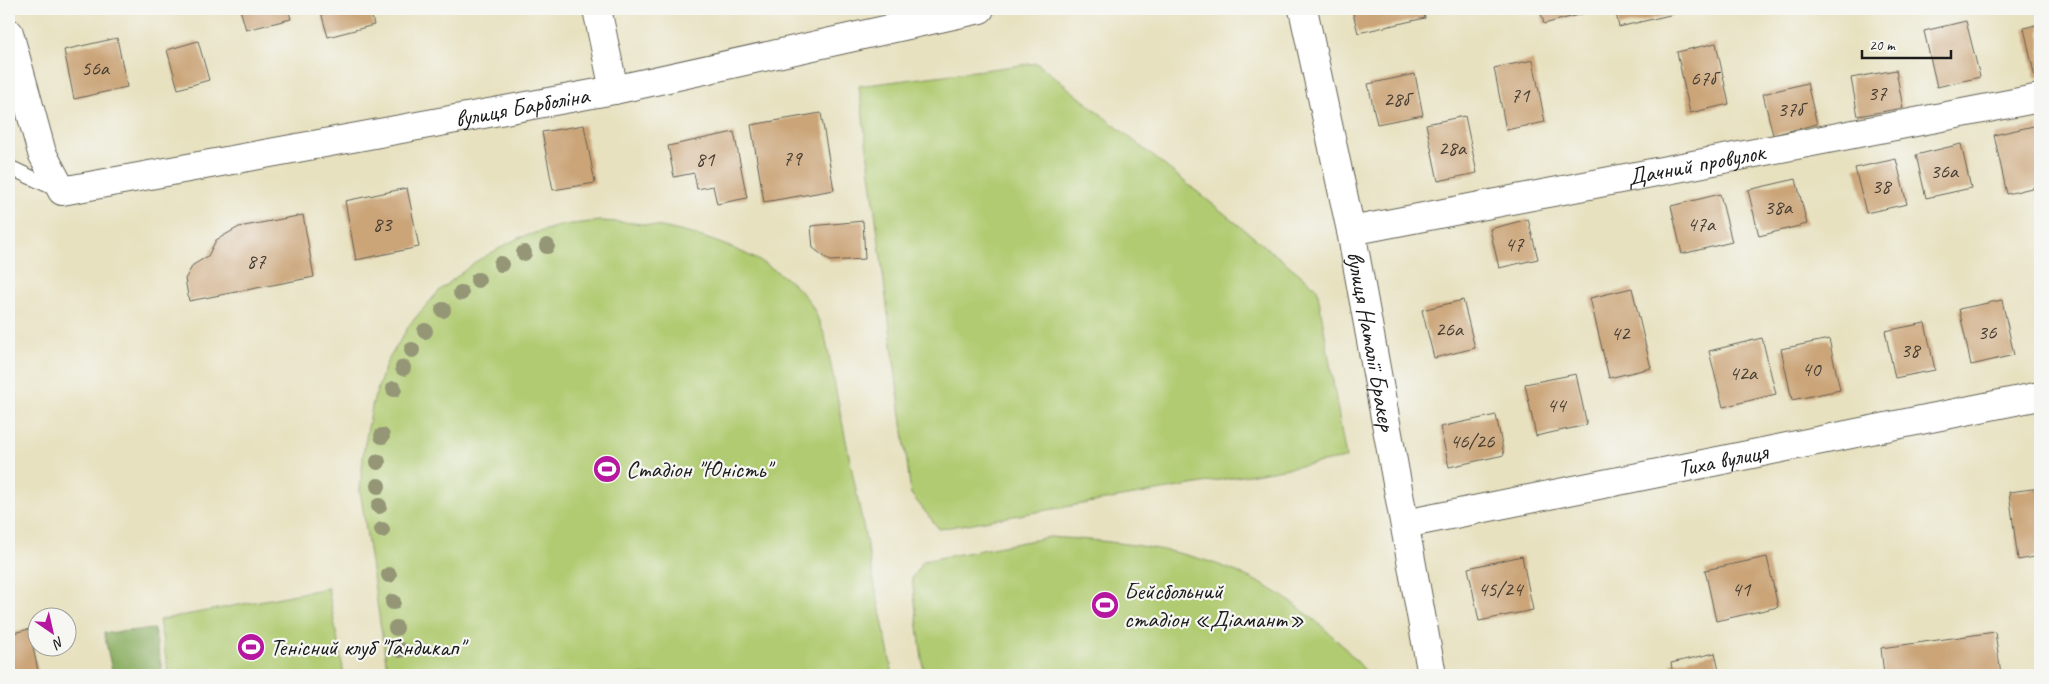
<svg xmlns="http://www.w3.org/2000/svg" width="2049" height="684" font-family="Caveat,sans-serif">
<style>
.green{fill:#b0cb71;stroke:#667446}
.forest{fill:#8caf63;stroke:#546640}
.building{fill:#cba478}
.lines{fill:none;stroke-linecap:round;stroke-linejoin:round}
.lane-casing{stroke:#636155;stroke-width:16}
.street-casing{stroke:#636155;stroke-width:30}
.lane{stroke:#fff;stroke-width:14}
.street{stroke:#fff;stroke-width:28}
.tree{fill:#949676}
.labels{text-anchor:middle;stroke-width:4.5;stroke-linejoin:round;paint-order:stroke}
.number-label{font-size:21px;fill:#483e33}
.street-label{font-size:24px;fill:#1c1c1c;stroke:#f6f6f2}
.poi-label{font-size:24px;fill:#1c1c1c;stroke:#f6f6f2;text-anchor:start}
</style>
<rect width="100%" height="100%" fill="#f6f6f2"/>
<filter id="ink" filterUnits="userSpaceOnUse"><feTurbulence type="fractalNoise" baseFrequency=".02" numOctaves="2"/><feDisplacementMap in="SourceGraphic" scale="10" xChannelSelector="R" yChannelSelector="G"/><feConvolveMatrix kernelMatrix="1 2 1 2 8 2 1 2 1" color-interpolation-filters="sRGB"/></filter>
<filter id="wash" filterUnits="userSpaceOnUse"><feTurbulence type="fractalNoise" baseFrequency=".0096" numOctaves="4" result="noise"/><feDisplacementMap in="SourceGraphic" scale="20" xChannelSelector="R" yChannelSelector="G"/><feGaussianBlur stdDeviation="1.12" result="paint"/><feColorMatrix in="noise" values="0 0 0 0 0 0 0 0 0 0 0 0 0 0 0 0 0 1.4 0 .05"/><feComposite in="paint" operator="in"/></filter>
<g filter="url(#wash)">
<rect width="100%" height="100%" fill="#e7e1bf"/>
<!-- green -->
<g class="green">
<polygon points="1037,63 1317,288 1346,458 939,529 911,494 859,86"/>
<path d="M600,221c14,1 29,1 42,3 55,7 132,32 167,77 7,10 11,24 16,35l68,339h-505l-28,-185 4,-42 9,-46 14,-40 23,-38 29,-33 36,-29 43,-24 45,-13z"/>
<path d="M1050,537c139,9 225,27 319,138h-445l-12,-97 11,-17z"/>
<polygon points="328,588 344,675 169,675 159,620"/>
</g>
<!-- forest -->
<polygon class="forest" points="154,629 163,675 113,675 104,633"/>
<g id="blocks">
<!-- building -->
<g class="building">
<polygon points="240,9 288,9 291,19 246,30"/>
<polygon points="320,9 370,9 374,25 328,37"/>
<polygon points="1352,9 1423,9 1425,18 1358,33"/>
<polygon points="1540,9 1588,9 1589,12 1544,24"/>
<polygon points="1615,9 1673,9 1674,14 1619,27"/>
<polygon points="1966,21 1980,77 1937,87 1924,31"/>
<polygon points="2040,24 2040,77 2035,78 2024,28"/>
<polygon points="117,38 127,87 74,99 64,50"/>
<polygon points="198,41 209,80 178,89 167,50"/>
<polygon points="1716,43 1729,104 1690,113 1677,52"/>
<polygon points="1533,60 1545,122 1506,130 1494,68"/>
<polygon points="1896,70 1903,108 1858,116 1851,78"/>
<polygon points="1415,74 1423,115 1377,124 1368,84"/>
<polygon points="1807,83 1817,124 1773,135 1763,94"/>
<polygon points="821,113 834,190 764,202 751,125"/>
<polygon points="1465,116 1477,173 1438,181 1426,124"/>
<polygon points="584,125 595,183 553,190 542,132"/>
<polygon points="2038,125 2040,136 2040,186 2007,194 1994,135"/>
<polygon points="734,132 747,198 717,204 713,186 697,189 694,173 674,177 668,146"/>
<polygon points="1961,144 1971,188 1926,198 1916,155"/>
<polygon points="1896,159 1907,204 1866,213 1855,168"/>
<polygon points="1796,179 1807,224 1759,236 1748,190"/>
<polygon points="407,188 419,247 356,260 345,201"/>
<polygon points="1720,194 1732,242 1682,254 1671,206"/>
<polygon points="303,215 314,277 189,301 185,279 193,265 208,256 216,240 239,227"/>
<polygon points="1528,219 1538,259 1499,268 1490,229"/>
<polygon points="863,221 865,259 830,261 813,248 811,226"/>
<polygon points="1632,288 1651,368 1609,378 1590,298"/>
<polygon points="1463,300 1475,348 1434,358 1422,310"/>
<polygon points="2002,300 2014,355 1971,365 1959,309"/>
<polygon points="1925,323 1935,370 1895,378 1885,331"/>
<polygon points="1762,338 1776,394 1723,407 1709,351"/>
<polygon points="1829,339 1840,390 1792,400 1781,349"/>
<polygon points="1576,374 1587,425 1536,436 1525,384"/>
<polygon points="1496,415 1504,455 1449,467 1440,427"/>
<polygon points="2040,488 2040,556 2018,560 2009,492"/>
<polygon points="1522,556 1533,610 1479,621 1468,568"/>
<polygon points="1767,557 1778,607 1716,621 1705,570"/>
<polygon points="29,629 39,675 9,675 9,634"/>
<polygon points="1995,632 2001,675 1884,675 1881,648"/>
<polygon points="1715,653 1720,675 1673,675 1671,663"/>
<polygon points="1654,669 1655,675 1630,675"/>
</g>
</g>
</g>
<g filter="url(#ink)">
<use href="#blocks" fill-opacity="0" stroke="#636155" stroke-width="1"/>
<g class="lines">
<defs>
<polyline id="lane" points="9,167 58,190"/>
<g id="street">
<polyline points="597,9 614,90"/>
<path id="s1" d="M1303,9l48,222 81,444"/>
<path id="s2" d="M9,33l33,120 20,38 552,-101 366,-81"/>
<path id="s3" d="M1351,231l689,-133"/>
<path id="s4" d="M1405,524l635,-128"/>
</g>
</defs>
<!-- lane casing -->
<use href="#lane" class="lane-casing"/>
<!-- street casing -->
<use href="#street" class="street-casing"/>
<!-- lane -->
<use href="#lane" class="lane"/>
<!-- street -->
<use href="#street" class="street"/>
</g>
<!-- trees -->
<g class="tree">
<circle cx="547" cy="246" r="8"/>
<circle cx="524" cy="253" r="8"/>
<circle cx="501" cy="264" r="8"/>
<circle cx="478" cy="280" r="8"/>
<circle cx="461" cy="293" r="8"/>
<circle cx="443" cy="310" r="8"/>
<circle cx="425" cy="331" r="8"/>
<circle cx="412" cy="350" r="8"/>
<circle cx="403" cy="368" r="8"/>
<circle cx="394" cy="389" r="8"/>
<circle cx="382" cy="436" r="8"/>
<circle cx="378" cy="462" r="8"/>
<circle cx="378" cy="486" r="8"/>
<circle cx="379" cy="506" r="8"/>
<circle cx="382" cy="530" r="8"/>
<circle cx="389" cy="575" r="8"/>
<circle cx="393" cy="602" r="8"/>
<circle cx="396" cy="628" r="8"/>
<circle cx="400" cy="650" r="8"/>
</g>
</g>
<!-- icons -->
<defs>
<symbol id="stadium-disc" viewBox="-11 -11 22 22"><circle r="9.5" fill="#b5179e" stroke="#f6f6f2"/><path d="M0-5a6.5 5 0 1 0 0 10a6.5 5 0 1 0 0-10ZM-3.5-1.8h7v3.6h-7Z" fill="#fff"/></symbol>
</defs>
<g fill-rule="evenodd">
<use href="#stadium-disc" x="591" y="453" width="32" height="32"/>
<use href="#stadium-disc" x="1089" y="589" width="32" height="32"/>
<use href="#stadium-disc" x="235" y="631" width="32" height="32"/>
</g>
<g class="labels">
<!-- number labels -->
<g class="number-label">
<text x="95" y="75">56а</text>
<text x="1703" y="85">67б</text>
<text x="1877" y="100">37</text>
<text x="1520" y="102">71</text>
<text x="1396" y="106">28б</text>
<text x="1790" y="116">37б</text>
<text x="1452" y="155">28а</text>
<text x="792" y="165">79</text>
<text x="705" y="166">81</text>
<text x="1944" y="178">36а</text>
<text x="1881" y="193">38</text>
<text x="1778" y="214">38а</text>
<text x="382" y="231">83</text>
<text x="1701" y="231">47а</text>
<text x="1514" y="251">47</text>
<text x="256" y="268">87</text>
<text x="1449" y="336">26а</text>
<text x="1987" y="339">36</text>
<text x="1620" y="340">42</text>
<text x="1910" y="357">38</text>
<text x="1811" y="376">40</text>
<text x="1743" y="380">42а</text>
<text x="1556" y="412">44</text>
<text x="1472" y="448">46/26</text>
<text x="1500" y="596">45/24</text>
<text x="1741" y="596">41</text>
</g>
<!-- street labels -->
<g class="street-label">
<text dy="8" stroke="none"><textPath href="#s2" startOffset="635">вулиця Барболіна</textPath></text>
<text dy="8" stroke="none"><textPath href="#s3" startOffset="351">Дачний провулок</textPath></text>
<text dy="8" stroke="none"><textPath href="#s1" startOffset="339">вулиця Наталії Бракер</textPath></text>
<text dy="8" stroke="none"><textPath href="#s4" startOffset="324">Тиха вулиця</textPath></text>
</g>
<!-- poi labels -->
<g class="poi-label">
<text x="626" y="477">Стадіон "Юність"</text>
<text x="1124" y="599">Бейсбольний<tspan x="1124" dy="28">стадіон «Діамант»</tspan></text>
<text x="270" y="655">Тенісний клуб "Гандикап"</text>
</g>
</g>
<!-- margin -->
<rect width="2049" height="684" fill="none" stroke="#f6f6f2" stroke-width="30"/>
<!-- north arrow -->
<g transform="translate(52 632) rotate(146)"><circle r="24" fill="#f6f6f2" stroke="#9f9f9c"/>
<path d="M0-4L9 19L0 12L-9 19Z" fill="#b5179e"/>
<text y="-8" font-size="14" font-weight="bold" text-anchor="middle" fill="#1c1c1c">N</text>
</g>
<!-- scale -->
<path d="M1862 50v8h89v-8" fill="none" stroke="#1c1c1c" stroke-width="2.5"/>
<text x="1869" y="50" font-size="15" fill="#1c1c1c" stroke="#f6f6f2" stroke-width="4" paint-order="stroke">20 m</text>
</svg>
